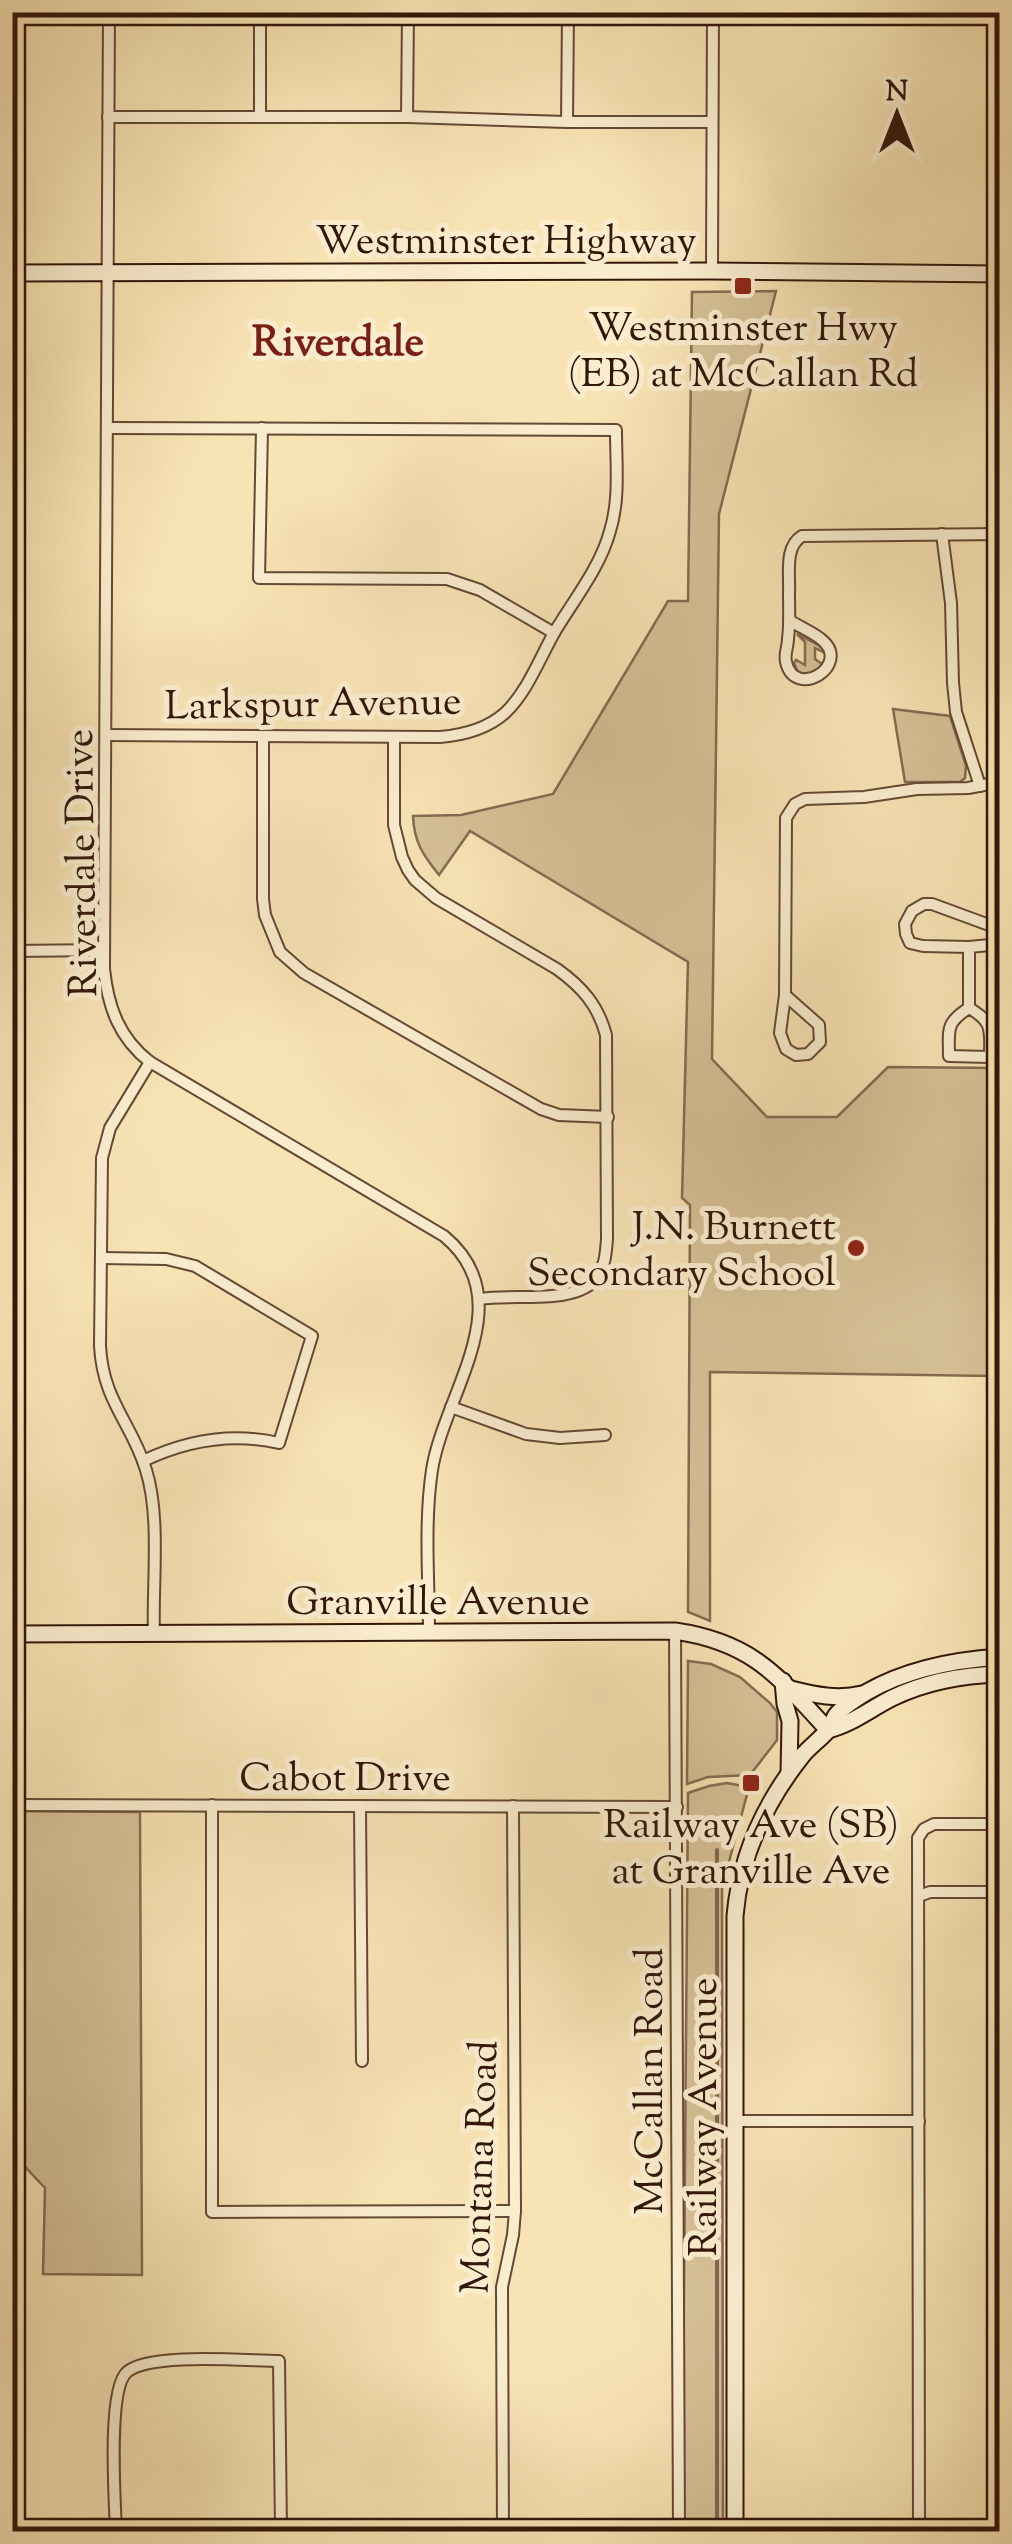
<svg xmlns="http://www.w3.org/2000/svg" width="1012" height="2544" font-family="'Sorts Mill Goudy',serif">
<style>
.green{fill:#d6c097;stroke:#846b50;stroke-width:2.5}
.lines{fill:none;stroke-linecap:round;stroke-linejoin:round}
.stream{stroke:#81674d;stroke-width:4}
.street-casing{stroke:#644934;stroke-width:14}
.secondary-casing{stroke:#321609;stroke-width:19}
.street{stroke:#faedce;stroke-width:10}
.secondary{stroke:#faedce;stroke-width:15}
.poi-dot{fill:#8f2418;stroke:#faedce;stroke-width:4}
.labels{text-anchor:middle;stroke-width:10;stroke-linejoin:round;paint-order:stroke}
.street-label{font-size:40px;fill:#321609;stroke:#faedce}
.poi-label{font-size:40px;fill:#321609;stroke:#faedce}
.neighbourhood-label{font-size:42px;font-weight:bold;fill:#7a1f14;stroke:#faedce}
</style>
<rect width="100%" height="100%" fill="#f8e3b4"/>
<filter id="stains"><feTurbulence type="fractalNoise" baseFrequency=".002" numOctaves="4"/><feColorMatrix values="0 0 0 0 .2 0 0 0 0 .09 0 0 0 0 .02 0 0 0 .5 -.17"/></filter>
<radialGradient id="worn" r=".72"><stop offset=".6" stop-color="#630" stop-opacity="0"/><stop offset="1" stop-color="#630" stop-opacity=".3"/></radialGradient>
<!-- green -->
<g class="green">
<path d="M776,291l-57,223 -7,545 55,58h70l51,-50 111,1v187h-6v121l-283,-4v249l-22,-9 2,-407 -8,-7 6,-236 -218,-131 -31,44c-16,-20 -25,-33 -26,-59l48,-1 92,-21 115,-193h20l4,-309z"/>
<polygon points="797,634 824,648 825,653 815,648 815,659 825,666 810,676 798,673 794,663 796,660 805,665 805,642"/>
<polygon points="893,709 950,716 966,766 965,778 960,782 905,782"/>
<polygon points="688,1661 711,1664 740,1677 770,1703 777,1712 777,1740 750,1775 708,1777 687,1784"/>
<polygon points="727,1783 749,1787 722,1888 723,2531 682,2532 688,1793 709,1786"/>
<polygon points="13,1811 140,1812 142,2275 43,2274 45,2188 13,2154"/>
</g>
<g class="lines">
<!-- stream -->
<polyline class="stream" points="717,1850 717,2532"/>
<defs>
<g id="street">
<path d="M109,12l-5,957c4,38 15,69 46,93l294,174c79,65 0,157 -12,234 -8,54 -3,108 -3,162"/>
<polyline points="108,117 407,117 567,122 711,122"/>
<polyline points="260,117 260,12"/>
<polyline points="407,117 408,12"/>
<polyline points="567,122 568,12"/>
<polyline points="712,271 713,12"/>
<polyline points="262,428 259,578 447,579 480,590 554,633"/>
<polyline points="942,534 951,603 953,683 956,712 980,786"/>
<path d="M789,620c9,6 27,14 33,20 30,25 -27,61 -36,22 -2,-8 2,-15 2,-23 2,-15 1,-31 1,-46 1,-19 -5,-46 13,-57l198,-2"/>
<path d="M106,735l334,2c24,-2 47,-8 65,-24 22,-21 34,-53 49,-80 19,-32 46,-65 56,-102 10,-32 6,-67 6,-101l-508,-2"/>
<polyline points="263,737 263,899 265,915 280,952 304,973 541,1109 559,1115 608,1117"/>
<path d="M394,737v88l8,32 6,13 7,10 21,18 121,71c25,18 41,36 49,66l1,204c-1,13 -2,28 -10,39 -22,28 -85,15 -117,21"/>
<polyline points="969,947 923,946 910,943 906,934 905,924 912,911 924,904 932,904 1000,929"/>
<polyline points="12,951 104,950"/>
<polyline points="785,995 819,1025 820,1042 808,1054 796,1055 786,1049 780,1033 785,995 786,818 795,804 805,799 864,797 917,789 968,788 1000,782"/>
<path d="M969,1008c25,14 21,23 21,49l-41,-1c0,-26 -4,-33 20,-48z"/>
<polyline points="969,1008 969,947 1000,944"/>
<path d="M150,1062l-40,66 -8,30 -2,188c3,56 32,77 46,124 15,47 6,115 8,165"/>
<path d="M101,1258l65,1 29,7 117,70 -33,107c-48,-11 -92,-3 -136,18"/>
<polyline points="451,1407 526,1434 560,1438 605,1435"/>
<polyline points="675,1631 679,2532"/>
<polyline points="12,1805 677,1807"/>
<polyline points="212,1805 212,2212 515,2211"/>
<polyline points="360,1806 362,2061"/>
<polyline points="919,1896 930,1892 993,1892"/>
<polyline points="735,2121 919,2121"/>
<path d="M116,2532c-1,-30 -9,-143 11,-160 23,-20 121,-11 152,-11l2,171"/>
<polyline points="503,2532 502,2287 513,2235 515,2211 513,1806"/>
<polyline points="919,2532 918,1838 924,1829 934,1824 1000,1824"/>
</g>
<g id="secondary">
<polyline points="12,273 712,271 1000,274"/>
<path d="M12,1634l663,-3c77,11 103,45 153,99"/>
<polyline points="783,1681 785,1704 790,1721 789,1773"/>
<path d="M791,1689c24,6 47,11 71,5"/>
<path d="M828,1730c24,-6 42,-21 64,-32 33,-16 71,-23 108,-24"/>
<path d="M735,2532v-616c5,-60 29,-112 67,-160 8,-10 19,-17 27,-27 3,-4 4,-10 7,-14 7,-8 21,-17 31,-23 40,-23 87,-32 133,-35"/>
</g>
</defs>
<!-- street casing -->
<use href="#street" class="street-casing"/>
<!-- secondary casing -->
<use href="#secondary" class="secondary-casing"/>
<!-- street -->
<use href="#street" class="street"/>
<!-- secondary -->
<use href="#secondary" class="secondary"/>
</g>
<!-- markers -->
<g class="poi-dot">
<rect x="733" y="276" width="20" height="20" rx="5"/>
<circle cx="856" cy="1248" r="10"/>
<rect x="741" y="1773" width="20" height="20" rx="5"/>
</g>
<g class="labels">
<!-- street labels -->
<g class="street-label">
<text x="506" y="253">Westminster Highway</text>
<text transform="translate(313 702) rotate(-1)" y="14">Larkspur Avenue</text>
<text transform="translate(80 863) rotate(-91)" y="14">Riverdale Drive</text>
<text x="438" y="1614">Granville Avenue</text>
<text x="345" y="1790">Cabot Drive</text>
<text transform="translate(648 2081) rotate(-90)" y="14">McCallan Road</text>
<text transform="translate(702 2117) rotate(-90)" y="14">Railway Avenue</text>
<text transform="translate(478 2167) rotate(-88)" y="14">Montana Road</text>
</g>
<!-- poi labels -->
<g class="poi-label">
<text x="743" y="340">Westminster Hwy<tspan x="743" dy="46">(EB) at McCallan Rd</tspan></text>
<text x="836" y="1239" text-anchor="end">J.N. Burnett<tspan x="836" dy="46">Secondary School</tspan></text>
<text x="751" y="1837">Railway Ave (SB)<tspan x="751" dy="46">at Granville Ave</tspan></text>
</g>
<!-- neighbourhood labels -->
<g class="neighbourhood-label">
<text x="338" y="355">Riverdale</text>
</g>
</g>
<!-- margin -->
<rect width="1012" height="2544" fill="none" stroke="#f8e3b4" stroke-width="50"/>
<rect x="15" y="15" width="982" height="2514" fill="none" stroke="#321609" stroke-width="5"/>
<rect x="25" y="25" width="962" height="2494" fill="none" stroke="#321609" stroke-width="2.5"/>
<!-- north arrow -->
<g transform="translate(897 115)" stroke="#faedce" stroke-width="8" paint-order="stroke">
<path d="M0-8L18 38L0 25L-18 38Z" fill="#321609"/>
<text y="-15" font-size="28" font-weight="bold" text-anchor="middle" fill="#321609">N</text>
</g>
<rect width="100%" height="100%" filter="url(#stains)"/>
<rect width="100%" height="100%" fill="url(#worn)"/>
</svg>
